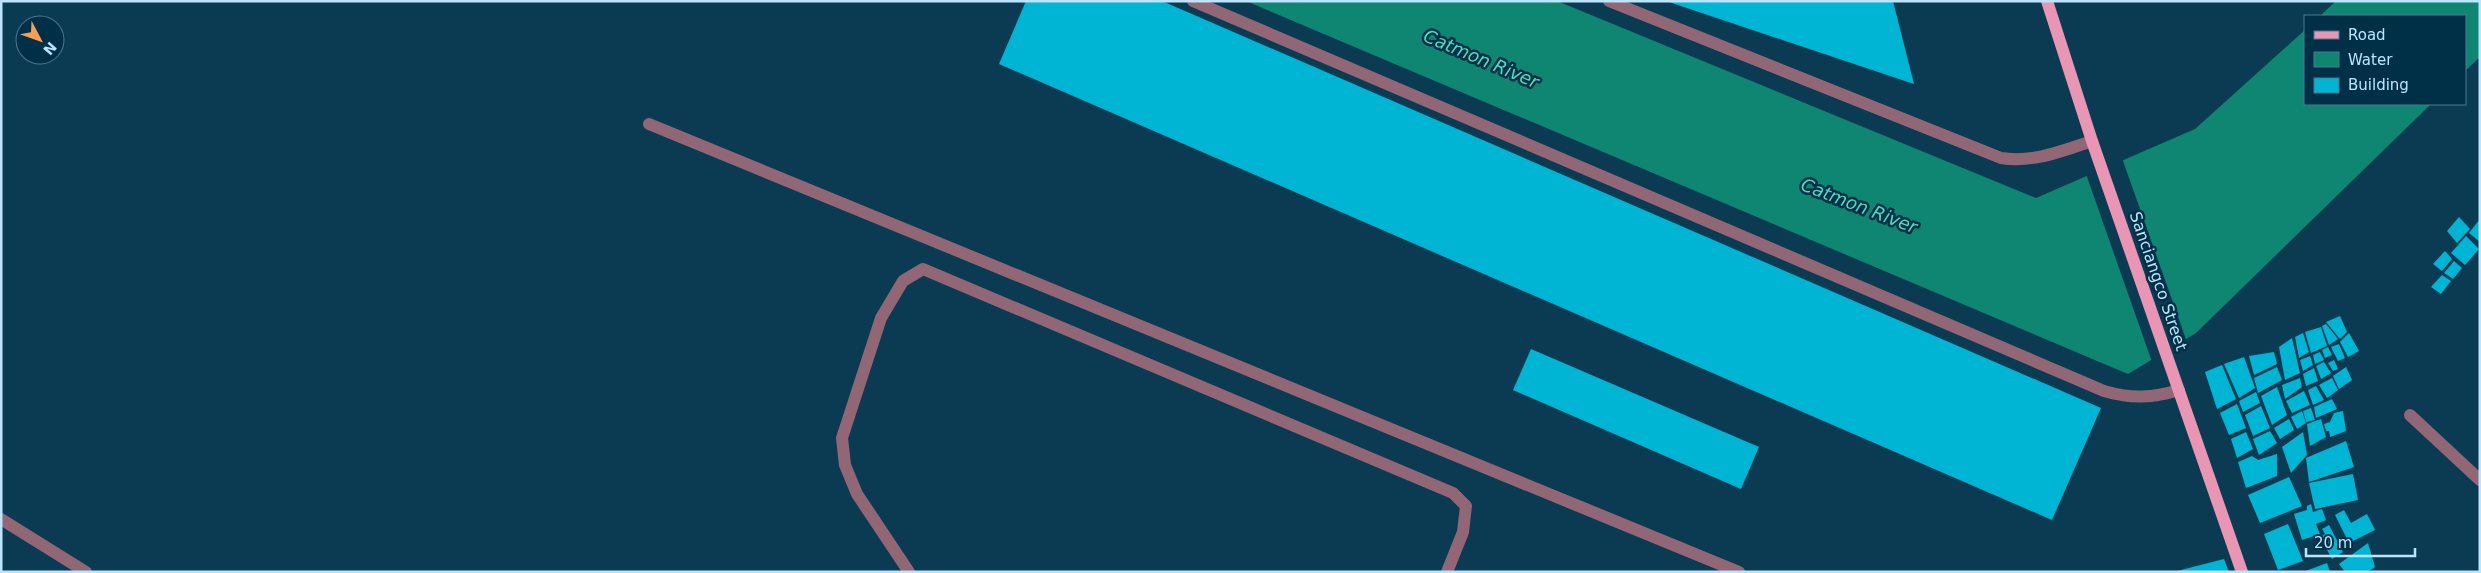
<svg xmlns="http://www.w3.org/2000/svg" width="2481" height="573" font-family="'DejaVu Sans',sans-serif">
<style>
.water{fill:#0f8671}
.pier{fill:#0b3b53}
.building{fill:#00b4d3}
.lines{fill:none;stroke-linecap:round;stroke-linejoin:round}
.minor{stroke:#916776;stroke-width:12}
.major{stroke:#e995b4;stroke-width:12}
.labels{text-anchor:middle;stroke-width:5;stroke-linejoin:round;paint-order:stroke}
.street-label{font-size:16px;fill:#bce4fd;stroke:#003048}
.water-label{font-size:18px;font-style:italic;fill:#52dabd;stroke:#003048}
</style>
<rect width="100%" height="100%" fill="#0b3b53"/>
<!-- water -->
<g class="water">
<polygon points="1246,1 1557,1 2036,198 2195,129 2305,30 2305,104 2431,104 2196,333 2128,374"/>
<polygon points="2336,1 2480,1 2480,57 2465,71 2465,16 2320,16"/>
</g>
<!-- pier -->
<polygon class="pier" points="2122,158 2187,342 2152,362 2086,174"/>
<!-- building -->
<g class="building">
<polygon points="1026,1 1162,1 2101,408 2052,520 999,64"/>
<polygon points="1669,1 1893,1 1914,84 1669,2"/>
<polygon points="2459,217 2470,229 2457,243 2447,231"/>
<polygon points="2480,219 2480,242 2469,233"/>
<polygon points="2466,236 2479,249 2465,265 2451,253"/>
<polygon points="2445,251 2452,259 2442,271 2433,264"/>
<polygon points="2454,261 2462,268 2453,279 2444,273"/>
<polygon points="2442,275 2451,281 2441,294 2431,287"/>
<polygon points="2340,316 2347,332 2340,339 2326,322"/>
<polygon points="2326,324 2338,339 2329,345 2322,326"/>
<polygon points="2321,327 2327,346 2311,353 2305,332"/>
<polygon points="2303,333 2309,352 2299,358 2295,337"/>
<polygon points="2349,333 2359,351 2348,357 2340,342"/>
<polygon points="2292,338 2300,373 2285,380 2279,347"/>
<polygon points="2339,344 2345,358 2338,361 2331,347"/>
<polygon points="2328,347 2332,355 2325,358 2322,350"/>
<polygon points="1531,349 1759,447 1741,489 1513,390"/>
<polygon points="2274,352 2277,364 2254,375 2249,356"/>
<polygon points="2320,352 2324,360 2315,364 2313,355"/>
<polygon points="2310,356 2313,365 2303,371 2300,360"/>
<polygon points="2244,357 2255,388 2239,398 2224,364"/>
<polygon points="2334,360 2338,369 2333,371 2328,363"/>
<polygon points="2324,362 2331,373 2321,379 2316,366"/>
<polygon points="2222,365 2236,399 2217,409 2205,372"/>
<polygon points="2277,367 2282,380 2258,393 2254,378"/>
<polygon points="2346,367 2352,380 2339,389 2333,376"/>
<polygon points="2314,368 2318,381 2306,386 2303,374"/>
<polygon points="2300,378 2302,387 2285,399 2282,385"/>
<polygon points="2332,378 2338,390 2327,398 2319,385"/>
<polygon points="2316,386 2324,400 2313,405 2308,390"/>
<polygon points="2277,387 2287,415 2272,425 2261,396"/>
<polygon points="2304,391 2310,405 2292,413 2286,401"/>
<polygon points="2256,392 2260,403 2243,412 2239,401"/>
<polygon points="2332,399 2337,409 2316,418 2314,407"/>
<polygon points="2237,404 2246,428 2229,435 2220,413"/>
<polygon points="2261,406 2270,428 2253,436 2245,415"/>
<polygon points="2311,408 2315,420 2306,422 2303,411"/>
<polygon points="2302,411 2306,423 2297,429 2291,417"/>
<polygon points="2343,411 2346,431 2330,437 2329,431 2326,431 2324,424 2330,422 2334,413"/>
<polygon points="2289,419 2294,430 2280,439 2274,428"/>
<polygon points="2321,419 2326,437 2310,446 2307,424"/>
<polygon points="2270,431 2277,443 2259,455 2253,439"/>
<polygon points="2246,432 2253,449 2237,458 2231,439"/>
<polygon points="2303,432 2307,455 2291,473 2282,447"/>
<polygon points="2346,441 2354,467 2309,482 2306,458"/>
<polygon points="2277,454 2277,476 2246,488 2238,462 2252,456 2258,460"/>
<polygon points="2353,474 2358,500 2315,509 2309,483"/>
<polygon points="2289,477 2302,506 2260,523 2248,495"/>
<polygon points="2311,504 2313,512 2322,509 2326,520 2316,524 2320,534 2302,540 2294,514 2307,510 2307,506"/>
<polygon points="2344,510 2351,523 2367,514 2375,530 2349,543 2335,515"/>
<polygon points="2288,524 2303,561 2278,570 2264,534"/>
<polygon points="2329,525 2343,552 2332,559 2320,537 2325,534 2322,529"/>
<polygon points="2368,543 2375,567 2368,572 2345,572 2339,564"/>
<polygon points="2224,559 2229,572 2177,572 2177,571"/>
<polygon points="2327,563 2330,572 2303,572"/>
</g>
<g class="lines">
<!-- minor -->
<g class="minor">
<path d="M1193,1l911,390c27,8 49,7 75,-1"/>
<path d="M1609,1l392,157c32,5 61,-7 91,-17"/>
<polyline points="649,124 1739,572"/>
<polyline points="2410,415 2480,480"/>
<polyline points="1,519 86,572"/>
<polyline points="909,572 857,494 845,465 842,438 881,318 903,281 923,269 1453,493 1466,506 1463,532 1447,572"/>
</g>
<!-- major -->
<polyline class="major" points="2047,1 2092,141 2242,572"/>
</g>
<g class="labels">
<!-- street labels -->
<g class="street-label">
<text transform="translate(2159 281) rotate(71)" y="6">Sanciangco Street</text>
</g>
<!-- water labels -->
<g class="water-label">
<text transform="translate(1481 59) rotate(23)" y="6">Catmon River</text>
<text transform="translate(1859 206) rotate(21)" y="6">Catmon River</text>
</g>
</g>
<!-- border -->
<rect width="2481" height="573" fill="none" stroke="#bce4fd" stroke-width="5"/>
<!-- legend -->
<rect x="2304" y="15" width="162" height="90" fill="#003048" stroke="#4b7890"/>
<rect x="2314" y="31" width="25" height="8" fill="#e995b4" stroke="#4b7890"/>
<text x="2348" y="40" font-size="15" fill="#bce4fd">Road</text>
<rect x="2314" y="52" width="25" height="15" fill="#0f8671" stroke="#4b7890"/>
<text x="2348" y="65" font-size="15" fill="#bce4fd">Water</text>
<rect x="2314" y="78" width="25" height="15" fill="#00b4d3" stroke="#4b7890"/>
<text x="2348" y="90" font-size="15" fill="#bce4fd">Building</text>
<!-- north arrow -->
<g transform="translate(40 40) rotate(131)"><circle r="24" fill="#003048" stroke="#4b7890"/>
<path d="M0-4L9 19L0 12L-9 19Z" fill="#fc9d54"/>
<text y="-8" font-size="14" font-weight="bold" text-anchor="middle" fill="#bce4fd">N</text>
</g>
<!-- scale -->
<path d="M2306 548v8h109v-8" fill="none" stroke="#bce4fd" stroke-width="2.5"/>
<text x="2314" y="548" font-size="15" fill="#bce4fd" stroke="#003048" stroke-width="4" paint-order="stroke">20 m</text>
</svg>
